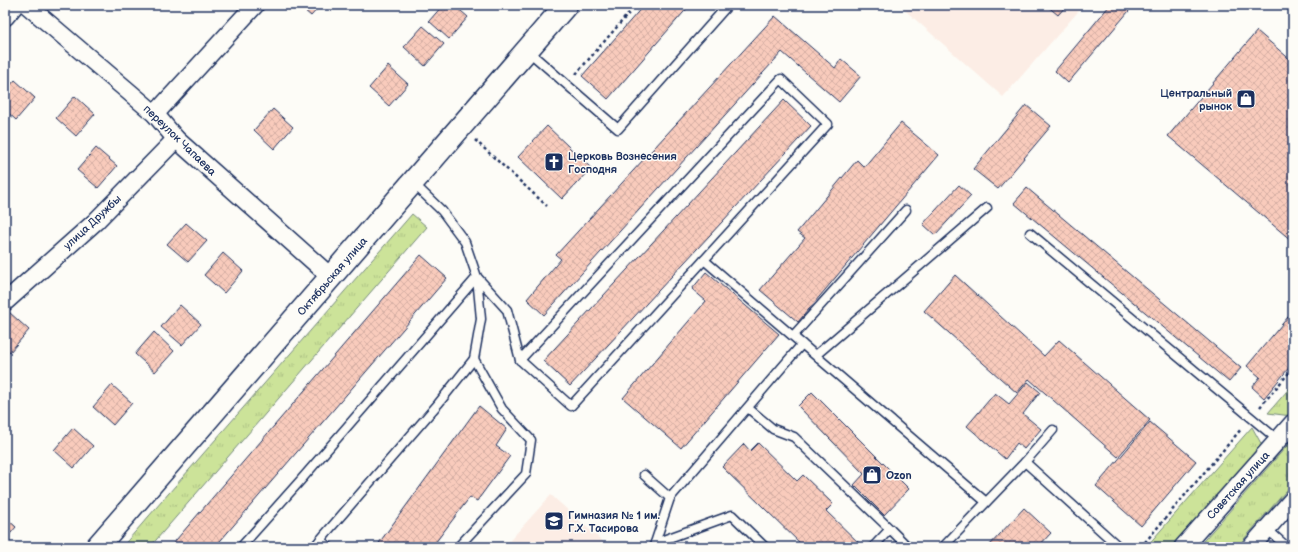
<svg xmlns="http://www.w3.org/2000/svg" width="1298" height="552" font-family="'Balsamiq Sans',sans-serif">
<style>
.built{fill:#fcede5}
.grass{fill:url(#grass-tufts);stroke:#74897c}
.building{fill:url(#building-cross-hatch);stroke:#1b2f5e}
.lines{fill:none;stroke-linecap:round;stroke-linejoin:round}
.lane-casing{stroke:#1b2f5e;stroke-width:11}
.street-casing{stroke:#1b2f5e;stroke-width:20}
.secondary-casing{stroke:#1b2f5e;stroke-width:25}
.path{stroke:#1b2f5e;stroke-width:2.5;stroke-dasharray:3 3;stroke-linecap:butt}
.lane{stroke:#fdfcf7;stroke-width:8}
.street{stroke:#fdfcf7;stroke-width:17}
.secondary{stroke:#fdfcf7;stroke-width:22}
.labels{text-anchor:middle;stroke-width:3;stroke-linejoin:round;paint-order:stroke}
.poi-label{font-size:11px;font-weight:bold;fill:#1b2f5e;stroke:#fdfcf7;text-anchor:start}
.street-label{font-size:11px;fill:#1b2f5e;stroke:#fdfcf7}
</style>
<defs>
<pattern id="grass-tufts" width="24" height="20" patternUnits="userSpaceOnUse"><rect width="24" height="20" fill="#cce399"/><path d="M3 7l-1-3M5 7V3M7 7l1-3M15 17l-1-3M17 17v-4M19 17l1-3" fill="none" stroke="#afc386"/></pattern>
<pattern id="building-cross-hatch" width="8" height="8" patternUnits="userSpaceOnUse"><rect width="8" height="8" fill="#f9cbbc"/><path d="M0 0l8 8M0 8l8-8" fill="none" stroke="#d5afa4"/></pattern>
</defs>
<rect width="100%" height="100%" fill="#fdfcf7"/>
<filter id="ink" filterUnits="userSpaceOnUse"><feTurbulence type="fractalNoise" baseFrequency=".025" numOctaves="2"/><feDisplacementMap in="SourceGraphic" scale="8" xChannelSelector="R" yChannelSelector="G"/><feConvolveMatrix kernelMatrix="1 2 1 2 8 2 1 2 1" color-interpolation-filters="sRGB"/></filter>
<g filter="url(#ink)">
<!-- built -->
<g class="built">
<polygon points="899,5 1084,5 1003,97"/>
<polygon points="551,495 609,547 504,547"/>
</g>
<!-- grass -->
<g class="grass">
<polygon points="412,214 427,227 150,547 122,547"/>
<polygon points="1293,384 1293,413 1291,416 1268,413"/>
<polygon points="1252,427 1263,447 1176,547 1146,547"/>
<polygon points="1293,439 1293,483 1237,547 1198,547"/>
</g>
<!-- building -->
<g class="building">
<polygon points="298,5 321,5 311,16"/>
<polygon points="443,5 454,5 468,17 449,39 429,21"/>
<polygon points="644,5 690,5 608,99 582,76"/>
<polygon points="1046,5 1067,5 1058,15"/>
<polygon points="1110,5 1134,5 1068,83 1055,71"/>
<polygon points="775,16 835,68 841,59 861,76 839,102 782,52 544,315 527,299 561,259 556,255"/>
<polygon points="423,26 444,44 425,66 404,47"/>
<polygon points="1257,31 1293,62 1293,239 1292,241 1168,136"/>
<polygon points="388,66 408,84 389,106 369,88"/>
<polygon points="15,80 35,98 16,120 5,110 5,91"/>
<polygon points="75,96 95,114 76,136 56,118"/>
<polygon points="784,100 811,126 570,386 543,361"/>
<polygon points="1026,105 1051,126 998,189 973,169"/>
<polygon points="273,109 293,127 274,149 254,130"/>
<polygon points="901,123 939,155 798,322 760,290 805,238 797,232 857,160 864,167"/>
<polygon points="547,126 591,168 562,199 518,157"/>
<polygon points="96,148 117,166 98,188 77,170"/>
<polygon points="959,185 971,196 935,235 923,224"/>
<polygon points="1027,188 1241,368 1229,382 1014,203"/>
<polygon points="186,223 207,241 188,262 167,244"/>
<polygon points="223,253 243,271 224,293 204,275"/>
<polygon points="421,255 447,278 215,547 170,547"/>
<polygon points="706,272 779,334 681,448 623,398 706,301 692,289"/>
<polygon points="955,275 1044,356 1059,340 1150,420 1118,457 1029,379 1017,393 924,311"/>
<polygon points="180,305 201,324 182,345 161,327"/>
<polygon points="1293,311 1293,363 1264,398 1252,387 1260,377 1247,366"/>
<polygon points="9,312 29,330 10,352 5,348 5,317"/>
<polygon points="154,332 174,351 155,372 135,354"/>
<polygon points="1028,382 1040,392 1023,414 1041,429 1024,449 1017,443 1005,459 967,426 995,393 1009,404"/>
<polygon points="112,385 132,403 113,425 93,407"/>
<polygon points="812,392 909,489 884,515 854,485 864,474 798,406"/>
<polygon points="479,406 507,429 496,446 510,456 477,501 470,497 432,547 385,547 379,543"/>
<polygon points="1150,422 1196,461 1141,526 1096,486"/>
<polygon points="73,428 93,446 74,468 54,450"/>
<polygon points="758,443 797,481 803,475 833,504 826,511 863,547 804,547 722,467 744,444 750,451"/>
<polygon points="1024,508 1051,533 1038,547 988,547"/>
<polygon points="5,517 16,527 5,540"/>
</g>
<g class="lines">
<defs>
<g id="lane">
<polyline points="528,51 618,129 728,5"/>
<polygon points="781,79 828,124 571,406 520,360"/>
<polyline points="1030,233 1278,440"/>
<polyline points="793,336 906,210"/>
<polyline points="802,344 986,502"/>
<polyline points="816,355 987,208"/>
<polyline points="748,408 773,429 794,437 890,529"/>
<polyline points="1025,462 1053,430"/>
<polyline points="644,475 670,498"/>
<polyline points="1267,529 1287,547"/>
<polyline points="320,540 329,547"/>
<polyline points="655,543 732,515 765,547"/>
<polyline points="241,547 300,481 477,277 465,242 442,211 413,183"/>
<polyline points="314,547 438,404 474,359"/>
<polyline points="458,547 526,474 531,440 502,409 474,359 481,319 477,277 507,310 520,360"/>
<polyline points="659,547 655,543 670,498 802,344 704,260"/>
<polyline points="873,547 890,529 908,547"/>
<polyline points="943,547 1025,462 1119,547"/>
</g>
<g id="street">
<polyline points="27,5 155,114 176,139 331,277"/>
<polyline points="5,17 15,5"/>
<polyline points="155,114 255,5"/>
<polyline points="5,302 95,222 176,139"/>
<polyline points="1183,547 1293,423"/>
<polyline points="1251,547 1293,499"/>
</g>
<polyline id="secondary" points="97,547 566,5"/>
</defs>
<!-- lane casing -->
<use href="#lane" class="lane-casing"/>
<!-- street casing -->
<use href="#street" class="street-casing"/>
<!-- secondary casing -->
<use href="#secondary" class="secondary-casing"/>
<!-- path -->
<g class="path">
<polyline points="576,74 636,5"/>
<polyline points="475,140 547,206"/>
<polyline points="1260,407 1293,368"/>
<polyline points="1141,547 1242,428"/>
</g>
<!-- lane -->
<use href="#lane" class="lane"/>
<!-- street -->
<use href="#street" class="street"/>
<!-- secondary -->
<use href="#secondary" class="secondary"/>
</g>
</g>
<!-- icons -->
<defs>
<symbol id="shop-square" viewBox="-11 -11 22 22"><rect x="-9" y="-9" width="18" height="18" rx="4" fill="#1b2f5e" stroke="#fdfcf7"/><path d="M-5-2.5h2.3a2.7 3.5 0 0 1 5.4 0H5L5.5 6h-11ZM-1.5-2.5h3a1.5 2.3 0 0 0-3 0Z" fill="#fff"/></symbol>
<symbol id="church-square" viewBox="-11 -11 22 22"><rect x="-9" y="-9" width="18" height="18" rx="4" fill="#1b2f5e" stroke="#fdfcf7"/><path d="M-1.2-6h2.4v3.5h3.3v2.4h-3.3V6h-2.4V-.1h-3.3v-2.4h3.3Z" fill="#fff"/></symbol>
<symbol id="school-square" viewBox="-11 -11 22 22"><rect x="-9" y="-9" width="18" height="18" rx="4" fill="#1b2f5e" stroke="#fdfcf7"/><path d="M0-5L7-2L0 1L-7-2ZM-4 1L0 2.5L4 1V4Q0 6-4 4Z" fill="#fff"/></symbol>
</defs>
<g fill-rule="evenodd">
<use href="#shop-square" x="1235" y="88" width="22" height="22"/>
<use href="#church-square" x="543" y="151" width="22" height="22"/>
<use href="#shop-square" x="861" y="464" width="22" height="22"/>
<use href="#school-square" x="543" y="510" width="22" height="22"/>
</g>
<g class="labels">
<!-- poi labels -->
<g class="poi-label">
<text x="1232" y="97" text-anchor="end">Центральный<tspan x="1232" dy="13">рынок</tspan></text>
<text x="568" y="160">Церковь Вознесения<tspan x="568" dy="13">Господня</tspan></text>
<text x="886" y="479">Ozon</text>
<text x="568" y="519">Гимназия № 1 им.<tspan x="568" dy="13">Г.Х. Тасирова</tspan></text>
</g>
<!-- street labels -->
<g class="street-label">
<text transform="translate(180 140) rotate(44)" y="4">переулок Чапаева</text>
<text transform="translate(92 222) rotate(-43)" y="4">улица Дружбы</text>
<text transform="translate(332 276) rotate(-49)" y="4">Октябрьская улица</text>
<text transform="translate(1238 485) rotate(-48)" y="4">Советская улица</text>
</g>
</g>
<!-- margin -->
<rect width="1298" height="552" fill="none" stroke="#fdfcf7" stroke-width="20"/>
<rect x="10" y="10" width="1278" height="532" fill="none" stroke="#1b2f5e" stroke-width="1.5" filter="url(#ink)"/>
</svg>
